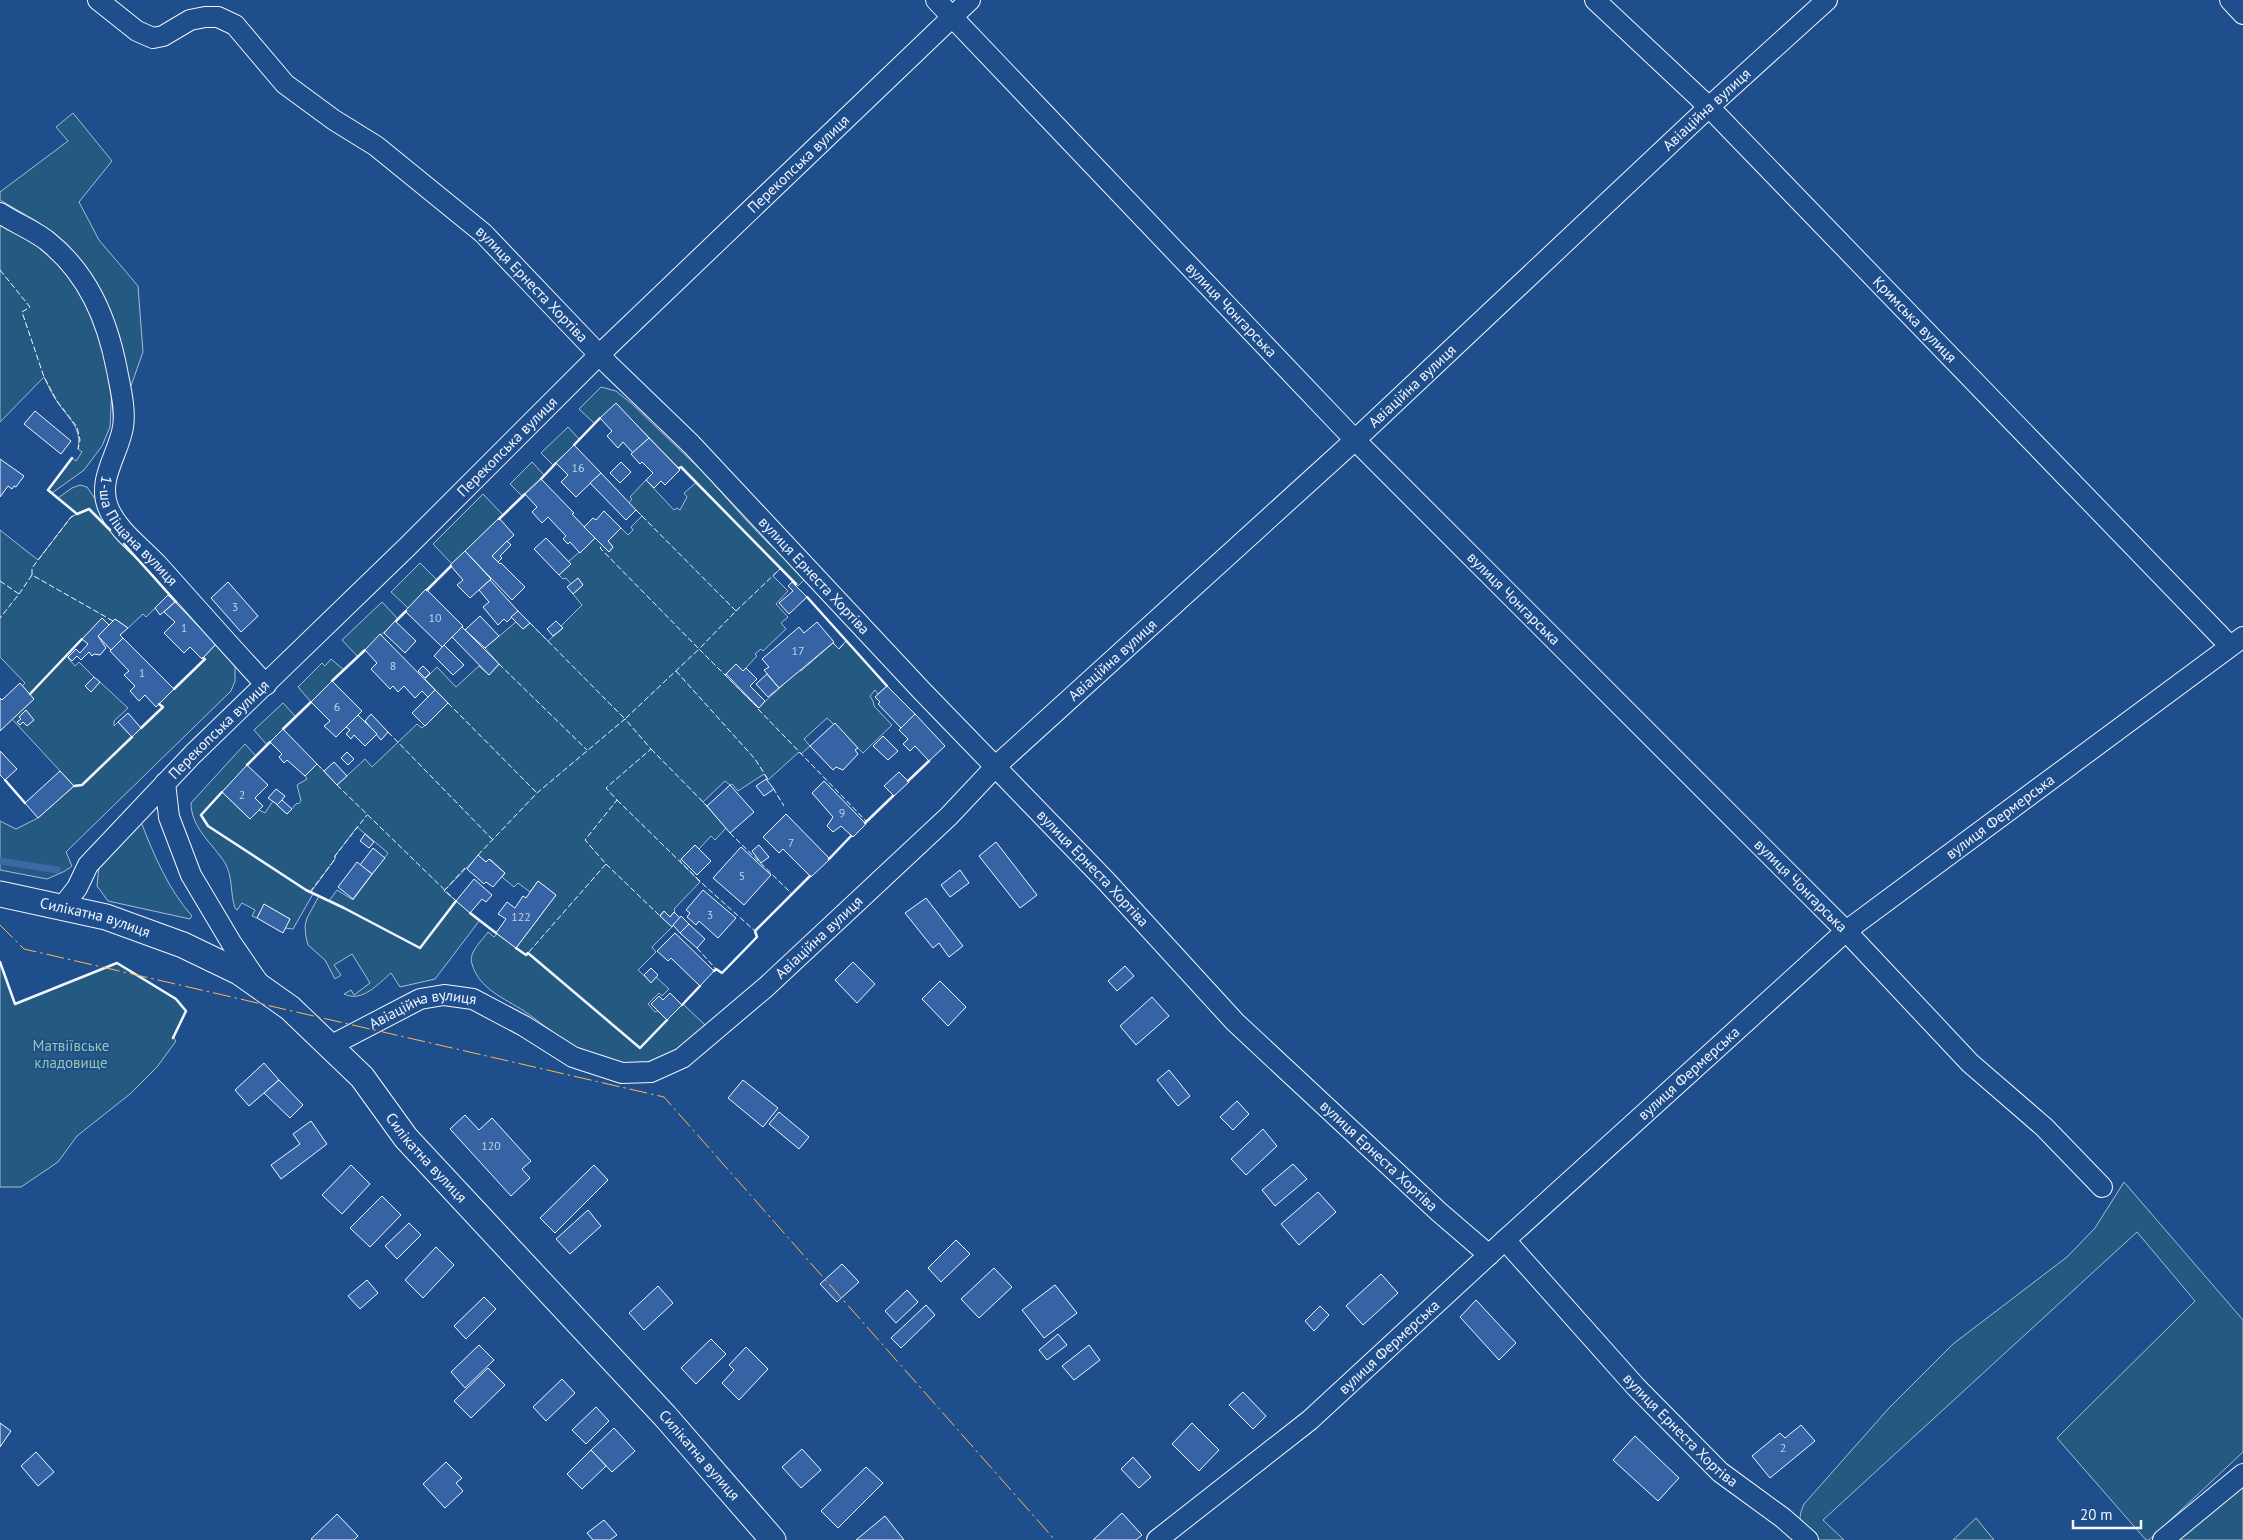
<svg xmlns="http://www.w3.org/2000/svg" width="2243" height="1540" font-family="'PT Sans',sans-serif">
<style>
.green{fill:#245a82;stroke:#a8bbd7;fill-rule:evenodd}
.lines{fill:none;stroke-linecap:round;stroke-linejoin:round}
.stream{stroke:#3b69a3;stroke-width:7}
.building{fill:#3563a3;stroke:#f2f6ff}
.minor-casing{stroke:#f2f6ff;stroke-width:22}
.tertiary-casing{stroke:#f2f6ff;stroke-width:27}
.minor{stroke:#1f4e8c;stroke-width:20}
.tertiary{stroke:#1f4e8c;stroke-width:25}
.fence{stroke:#f2f6ff;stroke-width:1;stroke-dasharray:6 2.5;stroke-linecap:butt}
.wall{stroke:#f2f6ff;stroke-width:2.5}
.power{stroke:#ffb74d;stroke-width:1;stroke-dasharray:18 4 2.5 4;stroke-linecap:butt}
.labels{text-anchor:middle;stroke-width:4;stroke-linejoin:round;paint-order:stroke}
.number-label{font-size:12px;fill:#c3d1e8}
.street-label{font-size:15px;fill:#f2f6ff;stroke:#1f4e8c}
.park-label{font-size:15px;fill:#97c8a6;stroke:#1f4e8c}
</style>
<rect width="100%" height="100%" fill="#1f4e8c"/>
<!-- green -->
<g class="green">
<polygon points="73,113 112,161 79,202 99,240 138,286 143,352 122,411 105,505 118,429 115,349 55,235 38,222 0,200 0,192 68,141 56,127"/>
<path d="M0,219l60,42 36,55 16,70 -2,41 -8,19 -18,24 -32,23 -4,-3 24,-32 4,3 6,-9 -4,-3c4,-21 -9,-30 -20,-46 -6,-8 -10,-18 -14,-26l-44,45z"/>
<path d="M601,387l15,4 16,13 73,70 40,45 24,25 18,14 18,21 -7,7 -17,-18 -8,8 15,15 -12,13 12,13 -7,6 5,6 -23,22 -2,-2 -6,5 2,2 -14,15 -7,-7 -11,11 33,33 41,-38 2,1 32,-28 6,6 7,-8 41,45 -9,8 -3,-4 -5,6 3,5 1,5 18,19 -29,28 -36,-35 -23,21 6,7 -9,8 -2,-2 -31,28 -4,-6 -26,17 -6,-7 -2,1 -5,-4 -22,21 23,26 -11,12 -4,-4 -12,13 -4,-4 -15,16 20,21 -26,27 1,2 -5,6 -6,-6 -4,4 12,12 -20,20 4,5 -18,18 13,12 5,-5 13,12 -7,7 -3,-3 -11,11 7,8 3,-1 9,9 16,-16 23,22c-12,11 -26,26 -42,33 -58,22 -97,-18 -140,-48 -20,-13 -45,-22 -52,-47 -4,-12 10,-23 16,-32l6,5 3,-3 19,14 40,-53 -18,-14 -8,11 -12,-9 -4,4 -12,-10 3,-4 -15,-14 -4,3 -8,-6 -34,35 36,29 -45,59 -35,8 -9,-14c-13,11 -29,30 -47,21l7,-4 3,5 16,-12 -18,-29 -18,11 7,10 -6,4 -10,-19 -17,-15 -2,-8 -1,-11 2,-8 12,-22 10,5 8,-11 16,10 35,-47 -31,-26 -22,29v3l-24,33 2,2 -20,35 -8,-1 5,-9 -25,-14 -8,13 -5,-2 3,-6 -13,-7 -5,7 -2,-2c-5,-15 -2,-31 -10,-45 -12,-19 -34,-35 -34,-60l54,-59 11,12 -34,36 28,27 9,-9 6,3 8,-12 14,13 10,-11 1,1 3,-3 -4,-16 10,-6 -2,-3 12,-12 20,21 28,-26 7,8 45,-43 5,4 26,-25 -23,-24 12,-12 19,20 23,-21 10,9 10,-11 -14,-16 31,-26 7,7 7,-6 18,18 15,-13 -2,-2 21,-21 -9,-11 10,-9 -5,-6 -7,5 -5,-6 -3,1 -4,-4 11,-11 -2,-2 27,-24 14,14 4,-5 -5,-6 13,-13 7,7 5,-5 -2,-3 11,-11 -13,-13 3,-4 -2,-2 16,-17 28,30 3,-2 3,2 7,-13 -3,-4 13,-11 -16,-15 -2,1 -63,-64 -21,20 -16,-15z"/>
<polygon points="568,427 580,440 553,465 541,453"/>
<polygon points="532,462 544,475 522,496 510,484"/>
<path d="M80,485l7,2 26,38 122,137v19l-4,10 -165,161 6,14 -7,5 -18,8 -47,-9v-49l16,8 22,-11 36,-32 -62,-67 22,-20 -12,-13 3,-3 -25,-26v-127l38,30 33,-43 6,-3 -19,-16 14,-10zM170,594l6,10 40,40 -13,14 1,1 -45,45 3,4 -30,29 -14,-15 -4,4v-5l14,-13 -28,-26 -9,9 -5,-5 8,-9 -15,-15 -4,4 -9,-10 36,-37 7,6 6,-6 13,9 15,-14 3,3z"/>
<polygon points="483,494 503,515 452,564 433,544"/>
<polygon points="420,563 437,580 408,608 391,592"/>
<polygon points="382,602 398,619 358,657 342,640"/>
<polygon points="331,659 344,670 311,702 298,687 322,663 325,666"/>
<polygon points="283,703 296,717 267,745 254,730"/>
<path d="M141,822c13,33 27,67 51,94l-2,3 -82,-18 -11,-15 2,-20z"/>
<polygon points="0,962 15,1004 117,963 176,999 186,1011 173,1037 176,1041 157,1067 130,1094 77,1136 58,1162 21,1187 0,1187"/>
<path d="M2124,1182l119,138v132l-94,88h-3l-89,-102 138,-137 -58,-69 -314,288 21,20h-32c-11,-15 -16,-18 -8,-36l85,-96 64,-64 114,-87 28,-29z"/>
<polygon points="2243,1467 2243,1540 2163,1540"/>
<polygon points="1976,1518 1994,1540 1953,1540"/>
</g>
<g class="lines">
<!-- stream -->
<polyline class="stream" points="0,861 57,870"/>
</g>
<!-- building -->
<g class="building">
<polygon points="616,403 649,438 633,453 623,442 618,448 607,436 612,431 600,418"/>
<polygon points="35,411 71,441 61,454 24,424"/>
<polygon points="649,438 680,470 665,485 661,481 654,488 646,480 653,473 642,462 640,464 631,454"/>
<polygon points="574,445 601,473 576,497 561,482 568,475 556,463"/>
<polygon points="0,459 24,476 16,487 14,486 12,489 8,486 0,497"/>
<polygon points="621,462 631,472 620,483 610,473"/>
<polygon points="601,473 636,510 626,520 590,483"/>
<polygon points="541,479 574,513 572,514 595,538 580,553 570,542 568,544 563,539 566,536 548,517 542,523 532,512 537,507 525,494"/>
<polygon points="604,511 621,528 608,541 613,547 609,552 584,527 593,518 596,520"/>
<polygon points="499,518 514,535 492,556 500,564 501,563 525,587 512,600 465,551"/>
<polygon points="546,538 571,564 559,575 534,549"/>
<polygon points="507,541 511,545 500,556 502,558 498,562 492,556"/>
<polygon points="465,551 491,579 470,598 457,585 463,580 450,565"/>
<polygon points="578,578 583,585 573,594 567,587"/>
<polygon points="490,580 518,611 507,622 504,619 498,625 483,607 489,602 479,590"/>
<polygon points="228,582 258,616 241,632 211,598"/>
<polygon points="792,582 807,597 789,614 779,603 793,591 788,586"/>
<polygon points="426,589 463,626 442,647 405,611"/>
<polygon points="168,595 175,602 160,615 155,608"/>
<polygon points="175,602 216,644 202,659 190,647 184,653 164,633 175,622 164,612"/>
<polygon points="518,611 530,623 523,629 511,617"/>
<polygon points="480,616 499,636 485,648 465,630"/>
<polygon points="102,618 109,625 98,636 106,648 100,655 94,654 92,656 89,652 81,660 77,656 72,661 68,657 76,649 80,653 88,644 82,639"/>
<polygon points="115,619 128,628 120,635 123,638 111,650 98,636"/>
<polygon points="395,621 416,641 405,653 384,633"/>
<polygon points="556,621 563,628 553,636 547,629"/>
<polygon points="817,622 834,642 779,688 764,670 769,667 762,659 799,627 804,633"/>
<polygon points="462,627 499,664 489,675 452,637"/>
<polygon points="380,634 435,690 428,697 422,691 415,698 404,686 398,692 393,686 390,689 371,669 377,663 365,650"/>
<polygon points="123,638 174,689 156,707 145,695 139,701 130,691 135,686 124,675 129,671 110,651"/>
<polygon points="444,645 464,665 453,675 434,656"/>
<polygon points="736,664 743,671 746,668 757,679 750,686 765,701 759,708 726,674"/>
<polygon points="423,666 430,673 425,678 418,671"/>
<polygon points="767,674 779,688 768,697 756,684"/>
<polygon points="94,677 100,682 91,692 85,686"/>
<polygon points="332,681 362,711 336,737 324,726 330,721 311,702"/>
<polygon points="20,683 34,699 0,731 0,698 2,700"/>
<polygon points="887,686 915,714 901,728 878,704 880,702 875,697"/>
<polygon points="435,690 448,703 425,726 412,713"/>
<polygon points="26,710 34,720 27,726 23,722 20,725 17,722 21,719 19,717"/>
<polygon points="128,713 141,728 132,737 118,722"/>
<polygon points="371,714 388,732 381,740 365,721"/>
<polygon points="915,714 945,746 929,761 915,746 910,751 903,744 908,739 899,730"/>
<polygon points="358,715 377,734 365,746 354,735 351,739 346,734 350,730 346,727"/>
<polygon points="835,723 858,748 855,750 858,754 843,770 836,767 833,770 810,746"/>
<polygon points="283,729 317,764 305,776 287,760 284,763 279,757 282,754 270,742"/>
<polygon points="883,736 898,751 888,760 873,746"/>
<polygon points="0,751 17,769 5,780 0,775"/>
<polygon points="347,752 354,759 348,765 341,758"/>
<polygon points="334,762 347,776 337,785 324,771"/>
<polygon points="247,765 268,785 255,798 263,806 250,819 222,792"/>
<polygon points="60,771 74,786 38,818 25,803"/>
<polygon points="899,772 909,782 894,796 884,786"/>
<polygon points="766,779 774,789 764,796 756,786"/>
<polygon points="824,781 866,824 853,837 841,826 833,832 827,826 833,817 812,793"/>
<polygon points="730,785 754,812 730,833 707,806"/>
<polygon points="276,789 285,796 278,805 268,798"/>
<polygon points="282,800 292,809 287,814 277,805"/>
<polygon points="786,814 830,859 811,877 783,849 779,853 763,837"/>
<polygon points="365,834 374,842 369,848 360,841"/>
<polygon points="996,842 1037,895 1020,908 979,856"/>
<polygon points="695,845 711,861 697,875 681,859"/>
<polygon points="759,845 769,857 761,863 752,851"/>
<polygon points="741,847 771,875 744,905 713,878"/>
<polygon points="373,848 385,858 372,874 360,865"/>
<polygon points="478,855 486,862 489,859 505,873 493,887 486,882 484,884 467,869"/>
<polygon points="357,862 372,874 353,899 338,887"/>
<polygon points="960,870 969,883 950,897 941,885"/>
<polygon points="474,879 492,895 486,902 482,899 470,913 456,901"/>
<polygon points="538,881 556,895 516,948 496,933 506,919 498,914 507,902 515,908 523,896 526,898"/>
<polygon points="703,890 736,918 718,938 699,921 696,925 687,917 690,913 686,910"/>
<polygon points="926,898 963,946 949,957 939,943 933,948 905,913"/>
<polygon points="264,904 290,919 283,933 257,918"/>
<polygon points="664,911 670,917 674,912 680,918 672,927 660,916"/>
<polygon points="681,916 689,924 680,933 673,925"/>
<polygon points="689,924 705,939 697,948 680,933"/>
<polygon points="675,933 714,971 700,986 671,958 668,961 657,951"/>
<polygon points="853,962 875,984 857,1003 835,980"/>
<polygon points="1125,966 1134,976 1117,991 1108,981"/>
<polygon points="651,968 658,975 651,983 644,975"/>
<polygon points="940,981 966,1007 948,1026 922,999"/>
<polygon points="670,993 682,1005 667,1020 651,1004 659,996 663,1000"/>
<polygon points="1152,997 1169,1016 1136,1045 1120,1026"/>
<polygon points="264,1063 279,1080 249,1106 235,1090"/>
<polygon points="1169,1070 1190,1096 1178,1106 1157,1080"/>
<polygon points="279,1080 303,1105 290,1118 264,1093"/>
<polygon points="743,1080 778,1108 763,1127 728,1098"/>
<polygon points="1237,1101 1249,1114 1233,1130 1220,1117"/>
<polygon points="779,1112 809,1137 799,1149 769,1124"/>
<polygon points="465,1115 479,1130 492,1118 531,1161 522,1169 530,1178 511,1196 450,1129"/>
<polygon points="311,1121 327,1144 281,1179 271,1165 300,1144 293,1134"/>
<polygon points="1263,1129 1277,1146 1246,1175 1231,1159"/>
<polygon points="1293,1164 1307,1179 1275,1206 1262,1190"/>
<polygon points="351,1165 370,1184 342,1214 322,1195"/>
<polygon points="594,1165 608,1180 555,1233 540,1218"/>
<polygon points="1318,1192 1336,1212 1299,1245 1281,1224"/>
<polygon points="382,1196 401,1215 370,1247 350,1228"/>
<polygon points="588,1210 601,1226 570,1254 556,1239"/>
<polygon points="409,1223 421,1235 397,1259 385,1246"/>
<polygon points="956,1240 970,1254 941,1282 928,1268"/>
<polygon points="436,1247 454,1265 423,1298 405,1280"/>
<polygon points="842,1264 859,1282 837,1302 820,1284"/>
<polygon points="994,1268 1012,1287 979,1318 961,1299"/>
<polygon points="1381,1274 1398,1293 1363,1325 1346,1306"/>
<polygon points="367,1280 378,1293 360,1309 348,1296"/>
<polygon points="1055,1285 1077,1313 1044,1338 1022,1310"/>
<polygon points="658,1286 673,1303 644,1330 629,1313"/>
<polygon points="907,1290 918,1302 896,1323 885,1311"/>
<polygon points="484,1297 496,1309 466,1339 454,1326"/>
<polygon points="1476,1300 1516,1343 1499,1360 1460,1317"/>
<polygon points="926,1305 935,1315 901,1348 891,1338"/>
<polygon points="1320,1306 1329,1315 1314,1331 1305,1321"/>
<polygon points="1058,1334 1067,1345 1047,1360 1039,1350"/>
<polygon points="711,1339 726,1354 696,1384 681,1368"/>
<polygon points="479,1345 494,1360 465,1388 451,1372"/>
<polygon points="1089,1345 1100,1360 1074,1380 1062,1366"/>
<polygon points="746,1347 768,1369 739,1400 722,1383 734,1370 729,1365"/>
<polygon points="488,1368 505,1385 471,1418 454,1401"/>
<polygon points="562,1379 575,1393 546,1421 533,1407"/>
<polygon points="1243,1392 1266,1416 1253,1429 1229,1405"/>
<polygon points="596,1407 609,1421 586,1444 572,1430"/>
<polygon points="0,1423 11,1431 0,1447"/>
<polygon points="1192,1423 1219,1450 1199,1471 1172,1444"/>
<polygon points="1801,1425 1815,1441 1770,1478 1752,1456 1780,1433 1785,1438"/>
<polygon points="614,1428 635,1451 612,1472 591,1450"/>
<polygon points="1635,1436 1679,1478 1658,1501 1613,1460"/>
<polygon points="802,1449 821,1470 801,1488 782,1467"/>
<polygon points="591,1450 606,1466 582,1489 567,1474"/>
<polygon points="36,1452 54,1472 38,1486 21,1466"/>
<polygon points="1133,1457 1151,1477 1139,1488 1121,1469"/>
<polygon points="446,1462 462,1478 456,1483 463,1491 445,1508 423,1484"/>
<polygon points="866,1467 883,1483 838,1528 821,1511"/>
<polygon points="1122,1513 1142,1535 1136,1540 1093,1540"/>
<polygon points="337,1514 358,1536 354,1540 313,1540 311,1539"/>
<polygon points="885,1516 904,1540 856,1540"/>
<polygon points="604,1520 617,1535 610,1540 593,1540 587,1533"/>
</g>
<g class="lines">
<defs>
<g id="minor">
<path id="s1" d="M98,0l39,31 16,7 10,-2 27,-16 15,-3h13l17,8 50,59 49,36 42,26 107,87 126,132 82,79 231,247 184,190 129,141 204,190 50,43"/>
<path id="s2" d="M936,0l419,440 491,491 124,132 74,64 58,60"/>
<path id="s3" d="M1595,0l114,107 521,539"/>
<polyline points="2230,0 2243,14"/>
<path id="s4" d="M0,213c15,10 31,16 46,27 42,33 61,79 71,130 3,17 9,39 6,57 -4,26 -26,52 -15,80 9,23 32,39 49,57 36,40 72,81 109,121"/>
<polyline points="165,783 169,817 191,875 232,944 258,982"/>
<path id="s5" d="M62,907l15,-19 11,-23 105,-111 214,-207 193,-193 370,-354"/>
<path id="s6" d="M330,1046l90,-47 24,-4 29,4 51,27 49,31 49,16 29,-1 31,-14 84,-71 183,-171 47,-50 359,-326 354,-333 118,-107"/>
<path id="s7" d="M1505,1240l131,147 84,85 63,46 25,22"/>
<path id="s8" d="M1157,1540l153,-120 195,-180 341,-309 397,-294"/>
<polyline points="2163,1540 2243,1474"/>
</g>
<g id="tertiary">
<path id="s9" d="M0,894l106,23 77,28 56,27 51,36 72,69 44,61 259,278 108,124"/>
</g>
</defs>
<!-- minor casing -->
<use href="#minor" class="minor-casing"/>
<!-- tertiary casing -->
<use href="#tertiary" class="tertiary-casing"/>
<!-- minor -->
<use href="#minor" class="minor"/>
<!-- tertiary -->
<use href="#tertiary" class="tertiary"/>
<!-- fence -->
<g class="fence">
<polyline points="0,270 30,307 22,312 44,377 57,401 77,427 80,440 78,449"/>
<polyline points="636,510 736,611 699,649 756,706"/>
<polyline points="32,575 32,568 71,517 77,514"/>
<polyline points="0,581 19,594 0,618"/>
<polyline points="19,594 32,575 113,621"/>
<polyline points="736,611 781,568"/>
<polyline points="530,623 625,719 699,649 600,548 602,546"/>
<polyline points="833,643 839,649 846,641"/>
<polyline points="499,664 587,750"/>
<polyline points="676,671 755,759 769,781"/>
<polyline points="448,703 537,793"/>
<polyline points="758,709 867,822"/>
<polyline points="388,732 493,840"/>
<polyline points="651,749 707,806"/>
<polyline points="317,764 324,771"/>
<polyline points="337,785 456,901"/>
<polyline points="773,788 784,806"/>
<polyline points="617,800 706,887 755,931"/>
<polyline points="730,833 792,894"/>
<polyline points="478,855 537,793 625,719 651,749 606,788 617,800 585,840 606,864 528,953"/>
<polyline points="606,864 660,916"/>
<polyline points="444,891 465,868 467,869"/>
<polyline points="310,892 335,859 335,856 367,815"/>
<polyline points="697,948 716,969"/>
</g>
<!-- wall -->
<g class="wall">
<polyline points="574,445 600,418"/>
<polyline points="72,458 48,490 77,514 89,509 110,530"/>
<polyline points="679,468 681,467 796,584"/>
<polyline points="541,479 556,463"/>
<polyline points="499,519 525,494"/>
<polyline points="124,544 176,602"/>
<polyline points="427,590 451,566"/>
<polyline points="807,597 887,686"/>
<polyline points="396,621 406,611"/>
<polyline points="332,681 365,650"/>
<polyline points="174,689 205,659 203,658"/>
<polyline points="30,694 82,639"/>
<polyline points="141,728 163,707 159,704"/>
<polyline points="283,729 311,702"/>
<polyline points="247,765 270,742"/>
<polyline points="5,780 25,803"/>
<polyline points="908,781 929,761"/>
<polyline points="74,786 82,785 132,737"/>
<polyline points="222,792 201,815 208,826 306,890 344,908 420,948 456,901"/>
<polyline points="865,823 893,796"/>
<polyline points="829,859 851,836"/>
<polyline points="470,913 496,933"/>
<polyline points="516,948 526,955 528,953 640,1048 667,1020"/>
<polyline points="0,962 15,1004 117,963 176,999 186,1011 173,1038"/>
<polyline points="714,971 716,969 722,973 757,937 755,931 810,876"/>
<polyline points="682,1005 700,986"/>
</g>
<!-- power -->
<polyline class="power" points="0,925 24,949 664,1097 1055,1540"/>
</g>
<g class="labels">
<!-- number labels -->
<g class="number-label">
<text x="578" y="472">16</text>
<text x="235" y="611">3</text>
<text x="435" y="622">10</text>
<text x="184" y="632">1</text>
<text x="798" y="655">17</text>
<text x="393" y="670">8</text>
<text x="142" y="677">1</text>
<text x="337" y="711">6</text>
<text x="242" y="799">2</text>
<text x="842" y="817">9</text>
<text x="791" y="847">7</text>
<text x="742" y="880">5</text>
<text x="710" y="919">3</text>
<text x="521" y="921">122</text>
<text x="491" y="1150">120</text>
<text x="1783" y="1452">2</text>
</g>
<!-- street labels -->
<g class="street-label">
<text dy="5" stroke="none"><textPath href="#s6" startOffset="1782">Авіаційна вулиця</textPath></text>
<text dy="5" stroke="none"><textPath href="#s5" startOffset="1048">Перекопська вулиця</textPath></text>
<text dy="5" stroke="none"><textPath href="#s1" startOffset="552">вулиця Ернеста Хортіва</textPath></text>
<text dy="5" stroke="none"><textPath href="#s2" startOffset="428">вулиця Чонгарська</textPath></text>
<text dy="5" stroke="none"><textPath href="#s3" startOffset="452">Кримська вулиця</textPath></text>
<text dy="5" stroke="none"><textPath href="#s6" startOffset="1378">Авіаційна вулиця</textPath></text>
<text dy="5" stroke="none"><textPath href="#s5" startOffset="642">Перекопська вулиця</textPath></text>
<text dy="5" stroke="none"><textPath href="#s4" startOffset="381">1-ша Піщана вулиця</textPath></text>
<text dy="5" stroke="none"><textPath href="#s1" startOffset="958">вулиця Ернеста Хортіва</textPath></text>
<text dy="5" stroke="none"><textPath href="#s2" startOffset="832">вулиця Чонгарська</textPath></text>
<text dy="5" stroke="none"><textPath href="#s6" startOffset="972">Авіаційна вулиця</textPath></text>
<text dy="5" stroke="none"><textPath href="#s5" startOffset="238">Перекопська вулиця</textPath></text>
<text dy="5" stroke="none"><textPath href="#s8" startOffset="1112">вулиця Фермерська</textPath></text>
<text dy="5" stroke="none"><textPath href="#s1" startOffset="1362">вулиця Ернеста Хортіва</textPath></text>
<text dy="5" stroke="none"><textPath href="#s2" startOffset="1238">вулиця Чонгарська</textPath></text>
<text dy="5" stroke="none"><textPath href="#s9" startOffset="98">Силікатна вулиця</textPath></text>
<text dy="5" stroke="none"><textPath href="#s6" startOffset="568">Авіаційна вулиця</textPath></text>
<text dy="5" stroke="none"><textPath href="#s6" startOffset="102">Авіаційна вулиця</textPath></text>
<text dy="5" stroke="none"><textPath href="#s8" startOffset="708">вулиця Фермерська</textPath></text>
<text dy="5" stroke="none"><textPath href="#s9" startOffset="518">Силікатна вулиця</textPath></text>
<text dy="5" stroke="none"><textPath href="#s1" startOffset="1768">вулиця Ернеста Хортіва</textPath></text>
<text dy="5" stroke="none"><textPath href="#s8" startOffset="302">вулиця Фермерська</textPath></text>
<text dy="5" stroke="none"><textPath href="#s7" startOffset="259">вулиця Ернеста Хортіва</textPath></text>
<text dy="5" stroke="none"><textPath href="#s9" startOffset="922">Силікатна вулиця</textPath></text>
</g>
<!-- park labels -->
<g class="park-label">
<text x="71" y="1051">Матвіївське<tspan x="71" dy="17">кладовище</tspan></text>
</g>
</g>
<!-- scale -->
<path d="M2073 1520v8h68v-8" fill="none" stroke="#f2f6ff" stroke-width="2.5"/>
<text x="2080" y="1520" font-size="15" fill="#f2f6ff" stroke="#1f4e8c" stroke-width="4" paint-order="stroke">20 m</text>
</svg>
